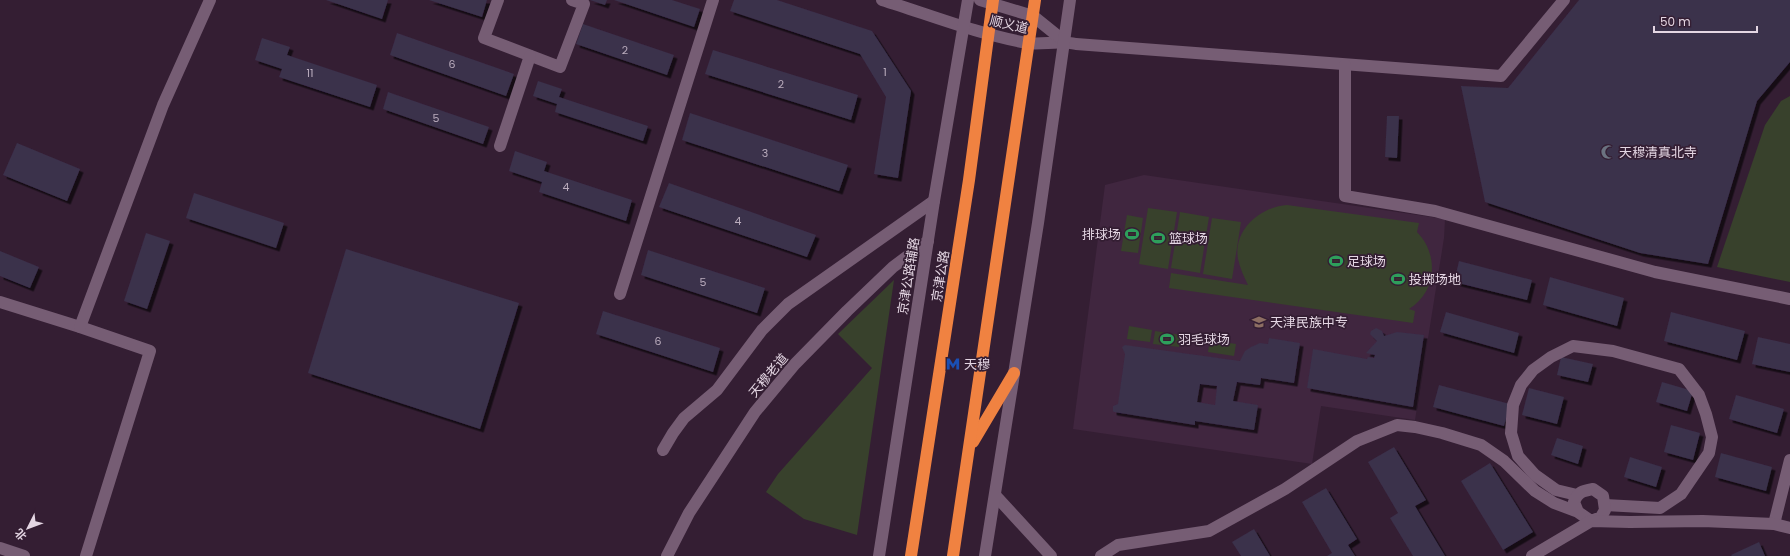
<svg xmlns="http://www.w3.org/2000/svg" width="1790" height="556" font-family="Poppins,'Noto Sans SC',sans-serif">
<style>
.built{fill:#40263f}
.green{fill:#38412c}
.building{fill:#3b304b;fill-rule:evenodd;filter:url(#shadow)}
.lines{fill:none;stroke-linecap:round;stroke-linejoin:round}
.minor{stroke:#765d74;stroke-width:12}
.highway{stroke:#f08241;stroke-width:12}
.labels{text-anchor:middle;stroke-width:3.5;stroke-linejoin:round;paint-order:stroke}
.number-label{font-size:11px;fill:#baacbd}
.street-label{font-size:13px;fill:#e4d6e3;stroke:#341e33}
.poi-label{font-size:13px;fill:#e4d6e3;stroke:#341e33;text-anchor:start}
</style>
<defs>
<filter id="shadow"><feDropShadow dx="3.5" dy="3.5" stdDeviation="0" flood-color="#0009"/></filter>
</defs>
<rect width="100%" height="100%" fill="#341e33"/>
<!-- built -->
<polygon class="built" points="1144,175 1445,219 1444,238 1415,420 1321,406 1312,464 1073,429 1105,185"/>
<!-- green -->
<g class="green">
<polygon points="1790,96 1790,282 1717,267 1765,125 1781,101"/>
<path d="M1287,205l132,18 -2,9c22,22 20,60 -8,77l6,2 -2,12 -244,-35 2,-15 77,12c-4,-8 -8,-17 -10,-26 -5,-30 23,-52 49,-54z"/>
<polygon points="1148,208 1177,212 1168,269 1139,264"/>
<polygon points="1180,212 1209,217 1200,273 1171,268"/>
<polygon points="1127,215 1143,218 1138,253 1121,251"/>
<polygon points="1212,218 1241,222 1232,279 1203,274"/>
<polygon points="894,280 857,535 804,519 766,492 778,474 872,368 838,334"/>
<polygon points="1129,326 1152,330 1150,342 1127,339"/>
<polygon points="1155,331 1181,335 1179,347 1153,344"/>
<polygon points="1210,340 1236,344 1234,356 1208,352"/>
</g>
<!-- building -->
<g class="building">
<polygon points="326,0 388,0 382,19"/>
<polygon points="429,0 487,0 482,17"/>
<polygon points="590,0 607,0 605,5"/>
<polygon points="614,0 672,0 700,9 694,27"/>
<polygon points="734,0 777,0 872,31 911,91 898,178 874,174 886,97 860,54 730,11"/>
<polygon points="1579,0 1790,0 1790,62 1757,101 1708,264 1640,253 1485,202 1461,86 1508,88"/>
<polygon points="583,24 674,55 667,75 576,44"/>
<polygon points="397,33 514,74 506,96 390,55"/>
<polygon points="262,38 290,47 287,55 377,85 370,107 279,77 282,69 255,60"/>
<polygon points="713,50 858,95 851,120 705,74"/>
<polygon points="538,81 562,89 559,97 648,126 643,141 555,112 557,104 533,96"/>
<polygon points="388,92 489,127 483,144 383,109"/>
<polygon points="690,113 848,165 839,191 682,140"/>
<polygon points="1387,116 1399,116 1397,158 1385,157"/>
<polygon points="17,143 80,169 67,201 3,175"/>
<polygon points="515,151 547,162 544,171 632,200 626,221 539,192 542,182 509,171"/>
<polygon points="669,183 816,235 807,257 659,207"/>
<polygon points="194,193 284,223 276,248 186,218"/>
<polygon points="146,233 170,241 147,309 124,301"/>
<polygon points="346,249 519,303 480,429 308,373"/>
<polygon points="648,250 765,288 757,313 641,275"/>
<polygon points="0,251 39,267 30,288 0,276"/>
<polygon points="1459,261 1532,280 1527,300 1454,282"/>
<polygon points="1550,277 1624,298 1617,326 1543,305"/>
<polygon points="603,311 720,348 713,372 596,334"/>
<polygon points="1446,312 1519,333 1514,353 1440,332"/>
<polygon points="1671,312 1745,331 1737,360 1664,341"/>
<polygon points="1376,328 1382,331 1384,336 1397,332 1424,335 1413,407 1307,388 1313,349 1367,359 1368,357 1374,358 1375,355 1366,353 1377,341 1370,334 1371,331"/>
<polygon points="1758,337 1790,344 1790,372 1752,364"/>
<path d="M1269,338l31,5 -6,40 -33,-5 -1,7 -23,-3 -4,19 25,4 -4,25 -59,-9v4l-81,-13 -1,-1v-5l5,-2 7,-50 -3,-7 3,-2 115,16 5,-10 6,-4 9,-4 8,1zM1200,384l17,2 -2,19 -18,-3z"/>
<polygon points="1561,357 1593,364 1588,382 1557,375"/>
<polygon points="1662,382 1693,391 1687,411 1656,402"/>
<polygon points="1439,385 1510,404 1504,426 1433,407"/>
<polygon points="1529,388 1564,397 1557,424 1522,415"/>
<polygon points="1736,395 1784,409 1777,433 1729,419"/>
<polygon points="1671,425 1700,433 1693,460 1664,452"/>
<polygon points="1557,438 1583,446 1578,464 1551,455"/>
<polygon points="1394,447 1426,500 1415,506 1445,556 1413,556 1390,518 1398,513 1368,462"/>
<polygon points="1721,453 1772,467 1766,491 1715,477"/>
<polygon points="1630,457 1662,467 1656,487 1624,477"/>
<polygon points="1490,463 1533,532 1503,550 1461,481"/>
<polygon points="1326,488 1357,539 1348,545 1355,556 1327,556 1332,553 1302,502"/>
<polygon points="1254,529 1270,556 1241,556 1232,542"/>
<polygon points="1759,542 1765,556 1732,556 1731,555"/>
</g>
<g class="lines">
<!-- minor -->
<g class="minor">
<polyline points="498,0 484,38 560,67 584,4 572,0"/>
<path d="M882,0c48,15 96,34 145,43 16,2 32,-3 49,1l425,32 63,-76"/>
<polyline points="980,0 1033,16 1064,41"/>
<polyline points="1345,65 1345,196 1435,211 1655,272 1790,299"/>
<polyline points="500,146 530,56"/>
<polyline points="620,294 713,0"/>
<polyline points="0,302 80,327 150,351 86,556"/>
<polyline points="80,327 163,105 210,0"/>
<polyline points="663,450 673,433 684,418 717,390 762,330 788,304 934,201"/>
<polyline points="995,495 1051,556"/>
<polyline points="1577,495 1556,490 1535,475 1518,456 1511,433 1513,405 1521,385 1533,370 1551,357 1573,346 1613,351 1679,369 1699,395 1706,414 1712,437 1709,453 1681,494 1660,508 1605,505"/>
<polyline points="1774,524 1790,460"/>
<polyline points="0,548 24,556"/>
<polyline points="667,556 689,513 755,412 795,364 847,311 893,267 928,241"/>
<polyline points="879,556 934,201 968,0"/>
<polyline points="985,556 1038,223 1070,0"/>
<path d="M1101,556l17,-11 91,-14 76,-42 72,-48 40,-16 18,2 27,6 39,12 23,16 31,30 19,12 24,9 13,9 10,-4 4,-7 -2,-14 -10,-7c-11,2 -15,3 -19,13l4,10"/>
<polyline points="1532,556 1591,521 1630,522 1703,521 1774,524 1790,528"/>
</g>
<!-- highway -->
<g class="highway">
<polyline points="973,442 1014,373"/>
<polyline points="911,556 969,180 993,0"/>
<polyline points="953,556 1035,0"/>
</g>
</g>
<!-- icons -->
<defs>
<symbol id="mosque-bare" viewBox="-9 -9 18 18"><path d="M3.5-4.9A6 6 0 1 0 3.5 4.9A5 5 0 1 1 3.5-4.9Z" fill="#6b7280" stroke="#341e33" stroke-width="2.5" paint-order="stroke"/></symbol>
<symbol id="stadium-bare" viewBox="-9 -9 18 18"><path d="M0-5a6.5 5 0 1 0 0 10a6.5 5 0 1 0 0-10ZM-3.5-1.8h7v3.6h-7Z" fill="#2e9e5b" stroke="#341e33" stroke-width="2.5" paint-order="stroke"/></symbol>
<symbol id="school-bare" viewBox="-9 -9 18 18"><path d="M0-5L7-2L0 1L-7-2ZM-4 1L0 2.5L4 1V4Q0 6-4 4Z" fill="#8d6e63" stroke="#341e33" stroke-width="2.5" paint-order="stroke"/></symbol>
<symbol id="metro-bare" viewBox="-9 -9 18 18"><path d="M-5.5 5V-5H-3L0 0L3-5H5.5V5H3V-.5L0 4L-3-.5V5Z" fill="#1a4fb4" stroke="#341e33" stroke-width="2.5" paint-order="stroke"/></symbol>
</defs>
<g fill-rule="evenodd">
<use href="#mosque-bare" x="1598" y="142" width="20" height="20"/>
<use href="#stadium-bare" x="1122" y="224" width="20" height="20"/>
<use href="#stadium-bare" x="1148" y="228" width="20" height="20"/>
<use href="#stadium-bare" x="1326" y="251" width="20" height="20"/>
<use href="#stadium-bare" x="1388" y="269" width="20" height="20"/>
<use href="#school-bare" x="1249" y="312" width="20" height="20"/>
<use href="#stadium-bare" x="1157" y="329" width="20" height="20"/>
<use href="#metro-bare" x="943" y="354" width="20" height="20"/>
</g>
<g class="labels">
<!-- number labels -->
<g class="number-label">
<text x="625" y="54">2</text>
<text x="452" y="68">6</text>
<text x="885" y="76">1</text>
<text x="310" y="77">11</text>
<text x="781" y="88">2</text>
<text x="436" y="122">5</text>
<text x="765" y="157">3</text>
<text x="566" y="191">4</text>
<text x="738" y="225">4</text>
<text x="703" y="286">5</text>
<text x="658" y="345">6</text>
</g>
<!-- street labels -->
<g class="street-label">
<text transform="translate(1009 24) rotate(13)" y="5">顺义道</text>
<text transform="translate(908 276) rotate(-81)" y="5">京津公路辅路</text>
<text transform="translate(940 276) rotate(-81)" y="5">京津公路</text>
<text transform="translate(768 375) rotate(-50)" y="5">天穆老道</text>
</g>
<!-- poi labels -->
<g class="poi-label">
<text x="1619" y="157">天穆清真北寺</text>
<text x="1121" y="239" text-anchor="end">排球场</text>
<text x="1169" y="243">篮球场</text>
<text x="1347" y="266">足球场</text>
<text x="1409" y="284">投掷场地</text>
<text x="1270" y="327">天津民族中专</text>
<text x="1178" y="344">羽毛球场</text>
<text x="964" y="369">天穆</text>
</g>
</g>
<!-- north arrow -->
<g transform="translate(28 528) rotate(228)" stroke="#341e33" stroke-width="3" paint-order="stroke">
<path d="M0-3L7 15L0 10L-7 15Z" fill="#e4d6e3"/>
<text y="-6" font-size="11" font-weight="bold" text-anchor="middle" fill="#e4d6e3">北</text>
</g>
<!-- scale -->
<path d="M1654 26v6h103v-6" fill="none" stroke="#e4d6e3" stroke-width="2"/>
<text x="1660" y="26" font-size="12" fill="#e4d6e3" stroke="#341e33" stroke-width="3" paint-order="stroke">50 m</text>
</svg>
